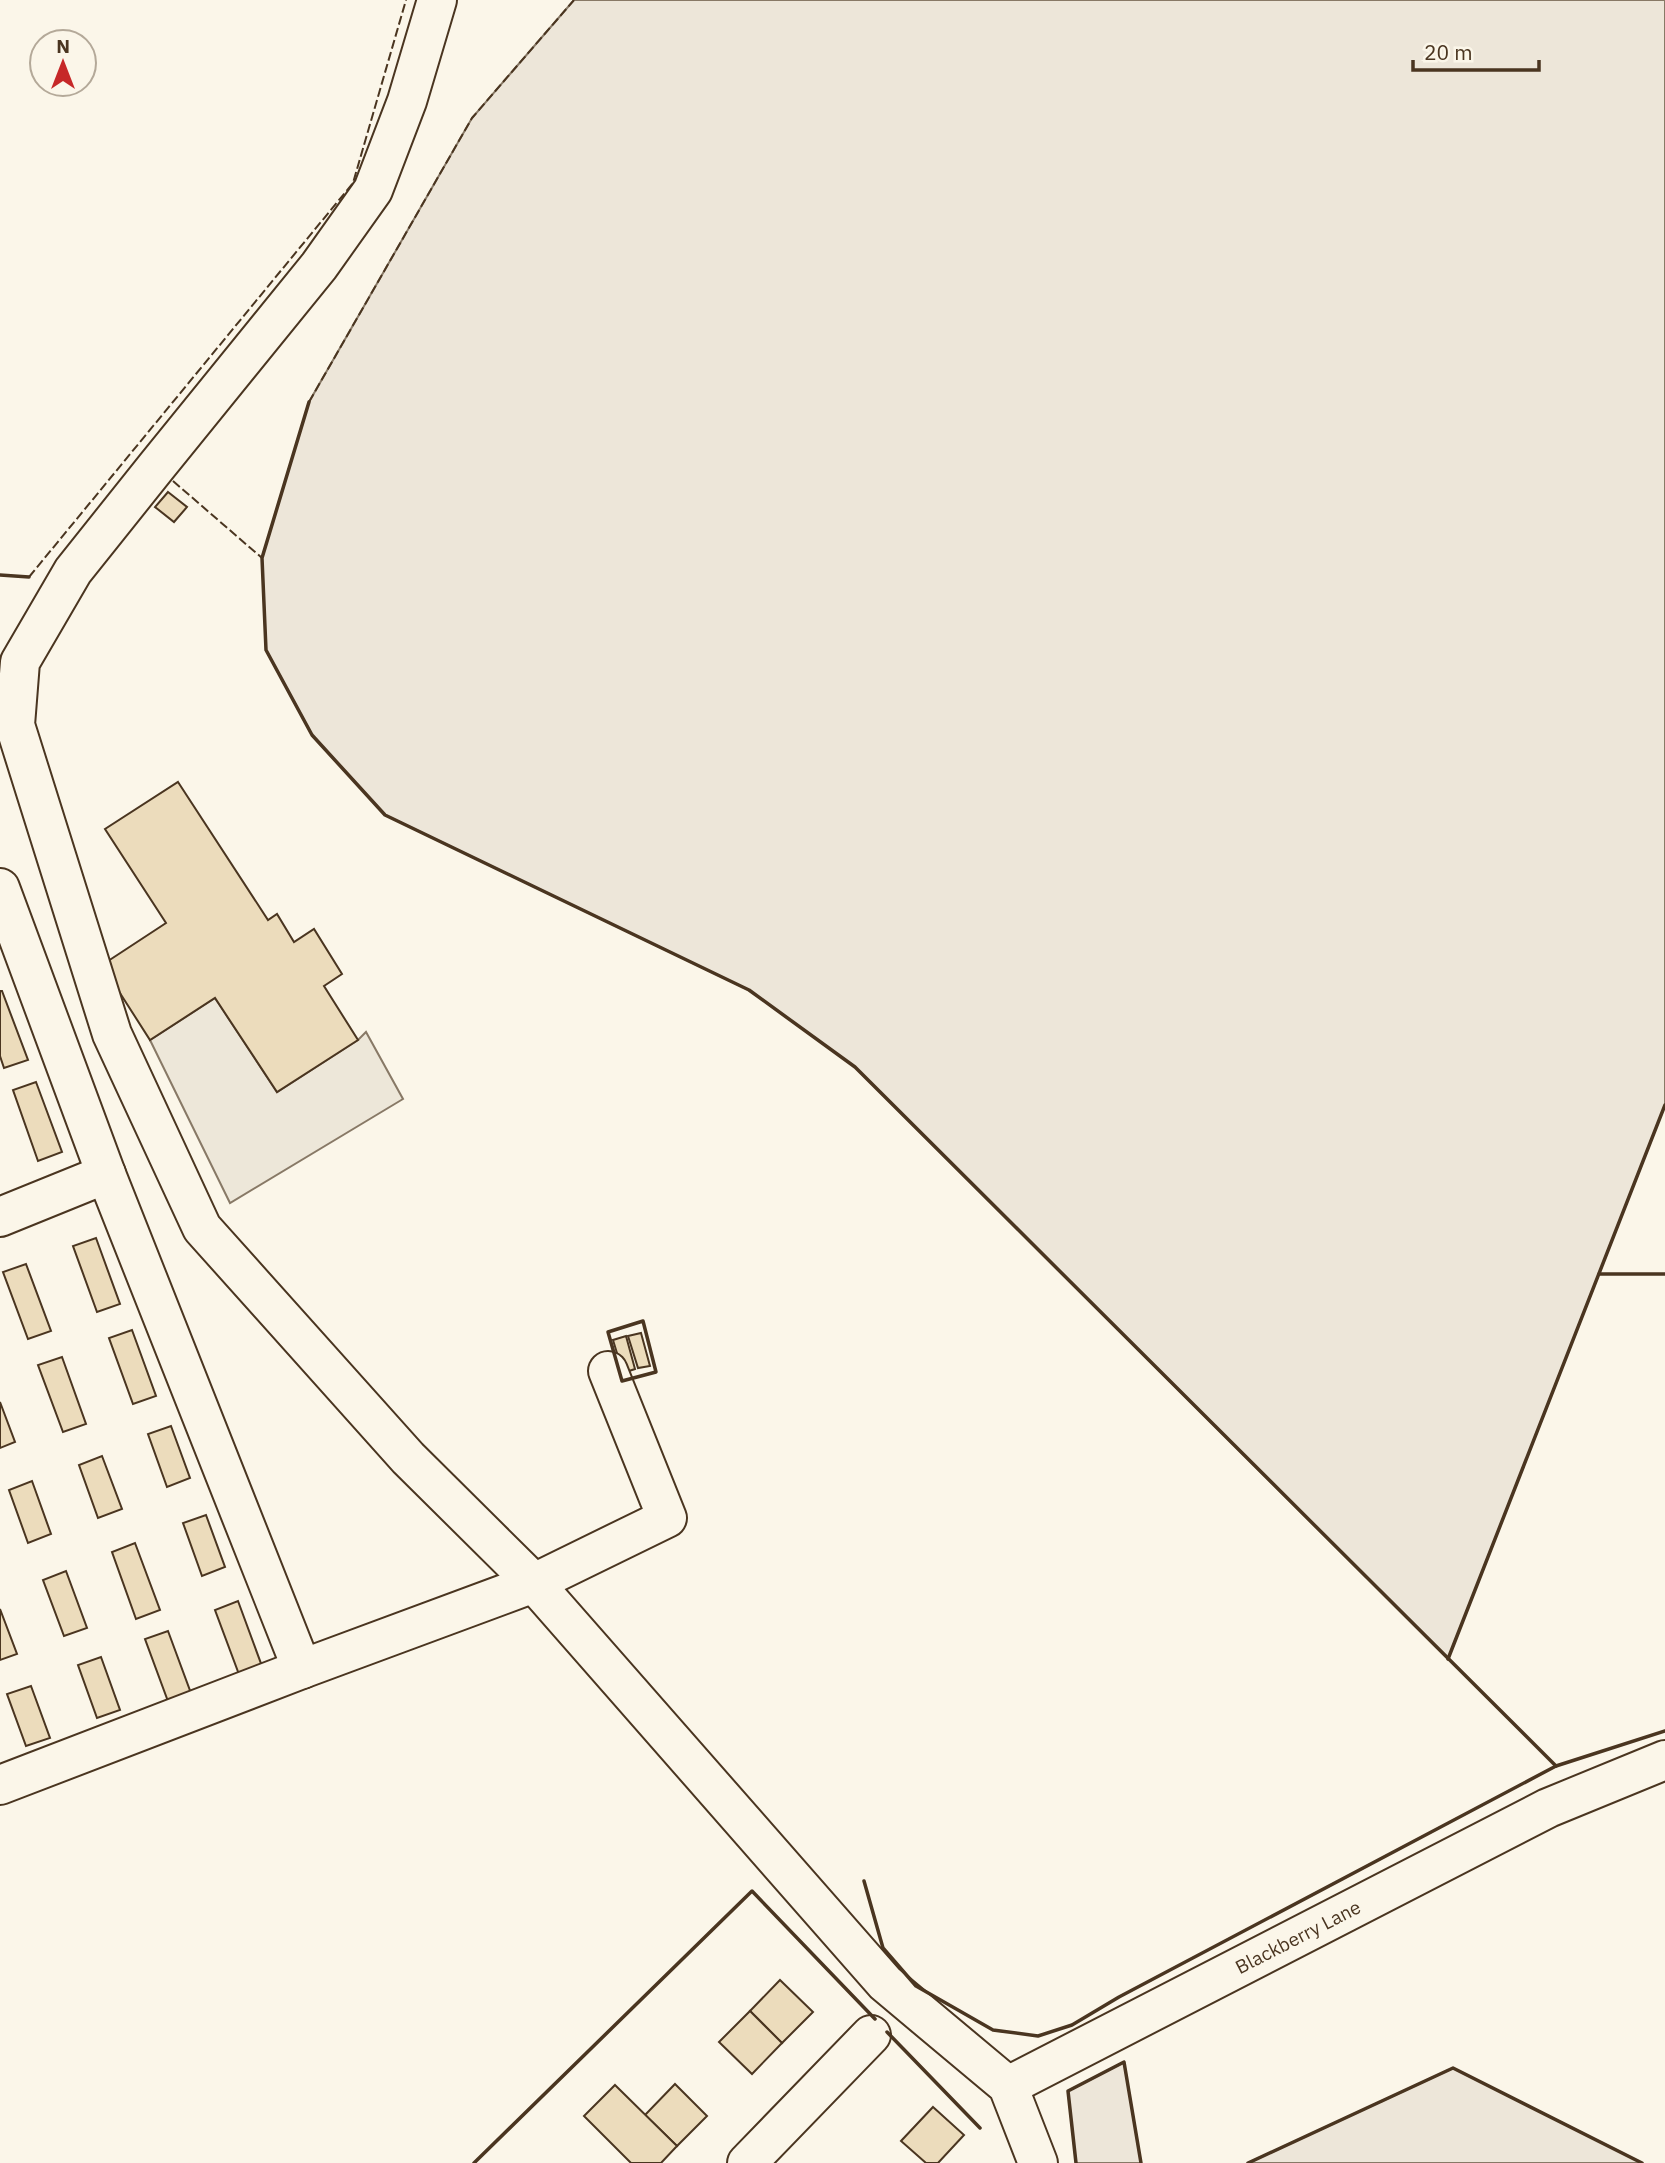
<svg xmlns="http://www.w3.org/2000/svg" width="1665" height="2163" font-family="'IBM Plex Sans',sans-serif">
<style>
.green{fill:#ede6d9;stroke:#887966;stroke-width:2}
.parking{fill:#ede7d9;stroke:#887966;stroke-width:2}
.building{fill:#ecdcbc;stroke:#4a3520;stroke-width:2}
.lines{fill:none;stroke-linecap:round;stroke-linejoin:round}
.minor-casing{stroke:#4a3520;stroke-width:42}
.minor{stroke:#fbf6e9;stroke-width:38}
.fence{stroke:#4a3520;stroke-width:2;stroke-dasharray:9 3.5;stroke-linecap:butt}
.wall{stroke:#4a3520;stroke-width:3.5}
.labels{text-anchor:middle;stroke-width:5;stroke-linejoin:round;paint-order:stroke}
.street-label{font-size:19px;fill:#4a3520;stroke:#fbf6e9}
</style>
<rect width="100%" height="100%" fill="#fbf6e9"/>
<!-- green -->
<g class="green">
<polygon points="574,0 1665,0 1665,1105 1448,1659 855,1067 749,990 385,815 312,735 266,650 262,558 309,402 472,118"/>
<polygon points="1124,2062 1141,2163 1076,2163 1068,2091"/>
<polygon points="1453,2068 1642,2163 1248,2163"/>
</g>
<!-- parking -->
<polygon class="parking" points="215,998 277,1092 358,1040 366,1032 403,1099 230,1203 150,1040"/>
<!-- building -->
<g class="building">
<polygon points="168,492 187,507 174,522 155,507"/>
<polygon points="178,782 268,920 277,914 294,942 314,929 342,974 324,986 358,1040 277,1092 215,998 150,1040 102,965 166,923 105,829"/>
<polygon points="0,991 2,991 28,1060 4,1068 0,1056"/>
<polygon points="36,1082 62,1152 38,1161 13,1090"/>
<polygon points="96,1238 120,1304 97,1312 73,1246"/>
<polygon points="26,1264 51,1331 28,1339 3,1272"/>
<polygon points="132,1330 156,1396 133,1404 109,1338"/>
<polygon points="641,1333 650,1366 638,1368 628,1336"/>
<polygon points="626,1336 635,1369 623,1373 613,1340"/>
<polygon points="62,1357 86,1424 63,1432 38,1365"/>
<polygon points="0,1402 15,1442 0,1448"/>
<polygon points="171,1426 190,1478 167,1487 148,1434"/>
<polygon points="102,1456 122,1509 98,1518 79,1465"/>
<polygon points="32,1481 51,1534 28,1543 9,1490"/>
<polygon points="206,1515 225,1567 202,1576 183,1523"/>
<polygon points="135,1543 160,1610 136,1619 112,1552"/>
<polygon points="66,1571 87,1628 64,1636 43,1580"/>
<polygon points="238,1601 263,1669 240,1677 215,1610"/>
<polygon points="0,1609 17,1654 0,1660"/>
<polygon points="168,1631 192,1696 169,1704 145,1639"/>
<polygon points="101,1657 120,1710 97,1718 78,1665"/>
<polygon points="31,1686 50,1738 26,1746 7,1694"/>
<polygon points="780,1980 813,2012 782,2043 750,2011"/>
<polygon points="750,2011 782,2043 752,2074 719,2042"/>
<polygon points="675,2084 707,2116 677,2146 645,2115"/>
<polygon points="615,2085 677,2146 661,2163 631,2163 584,2116"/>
<polygon points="933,2107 964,2135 938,2163 926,2163 901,2141"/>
</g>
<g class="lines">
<defs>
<g id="minor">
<polyline points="437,0 407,101 373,190 319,266 156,467 73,571 20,662 15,725 112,1034 202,1228 408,1458 534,1583 885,1983 1008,2086 1038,2163"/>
<polyline points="0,888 106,1174 302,1669"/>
<polyline points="0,1217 106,1174"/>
<polyline points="0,1785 302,1669 534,1583 667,1518 608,1371"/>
<path id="s1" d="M1008,2086l540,-278 117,-48"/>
<polyline points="747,2163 871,2035"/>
</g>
</defs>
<!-- minor casing -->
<use href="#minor" class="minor-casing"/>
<!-- minor -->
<use href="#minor" class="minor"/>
<!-- fence -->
<g class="fence">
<polyline points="309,402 472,118 574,0"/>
<polyline points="173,481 262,558"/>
<polyline points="29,577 353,183 406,0"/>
</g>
<!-- wall -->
<g class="wall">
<polyline points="309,402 262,558 266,650 312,735 385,815 749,990 855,1067 1556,1766"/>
<polyline points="0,575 29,577"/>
<polyline points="1599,1274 1665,1274"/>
<polygon points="643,1321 656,1372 622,1381 608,1332"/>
<polyline points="1448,1659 1665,1105"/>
<polyline points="864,1881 883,1948 916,1986 993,2030 1038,2036 1072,2025 1119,1997 1556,1766 1665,1731"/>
<polyline points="887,2032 980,2128"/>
<polyline points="474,2163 752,1891 875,2019"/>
<polyline points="1076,2163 1068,2091 1124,2062 1141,2163"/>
<polyline points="1248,2163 1453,2068 1642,2163"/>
</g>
</g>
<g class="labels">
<!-- street labels -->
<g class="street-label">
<text dy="7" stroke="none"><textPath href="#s1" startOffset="326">Blackberry Lane</textPath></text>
</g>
</g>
<!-- north arrow -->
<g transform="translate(63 63)"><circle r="33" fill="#fbf6e9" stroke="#b4a999" stroke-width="2"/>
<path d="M0-5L12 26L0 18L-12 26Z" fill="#c62828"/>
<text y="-10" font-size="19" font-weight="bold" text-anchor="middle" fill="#4a3520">N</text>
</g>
<!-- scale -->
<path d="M1413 60v10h126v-10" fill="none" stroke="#4a3520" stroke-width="3.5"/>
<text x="1424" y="60" font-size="21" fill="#4a3520" stroke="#fbf6e9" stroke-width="5" paint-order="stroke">20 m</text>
</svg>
